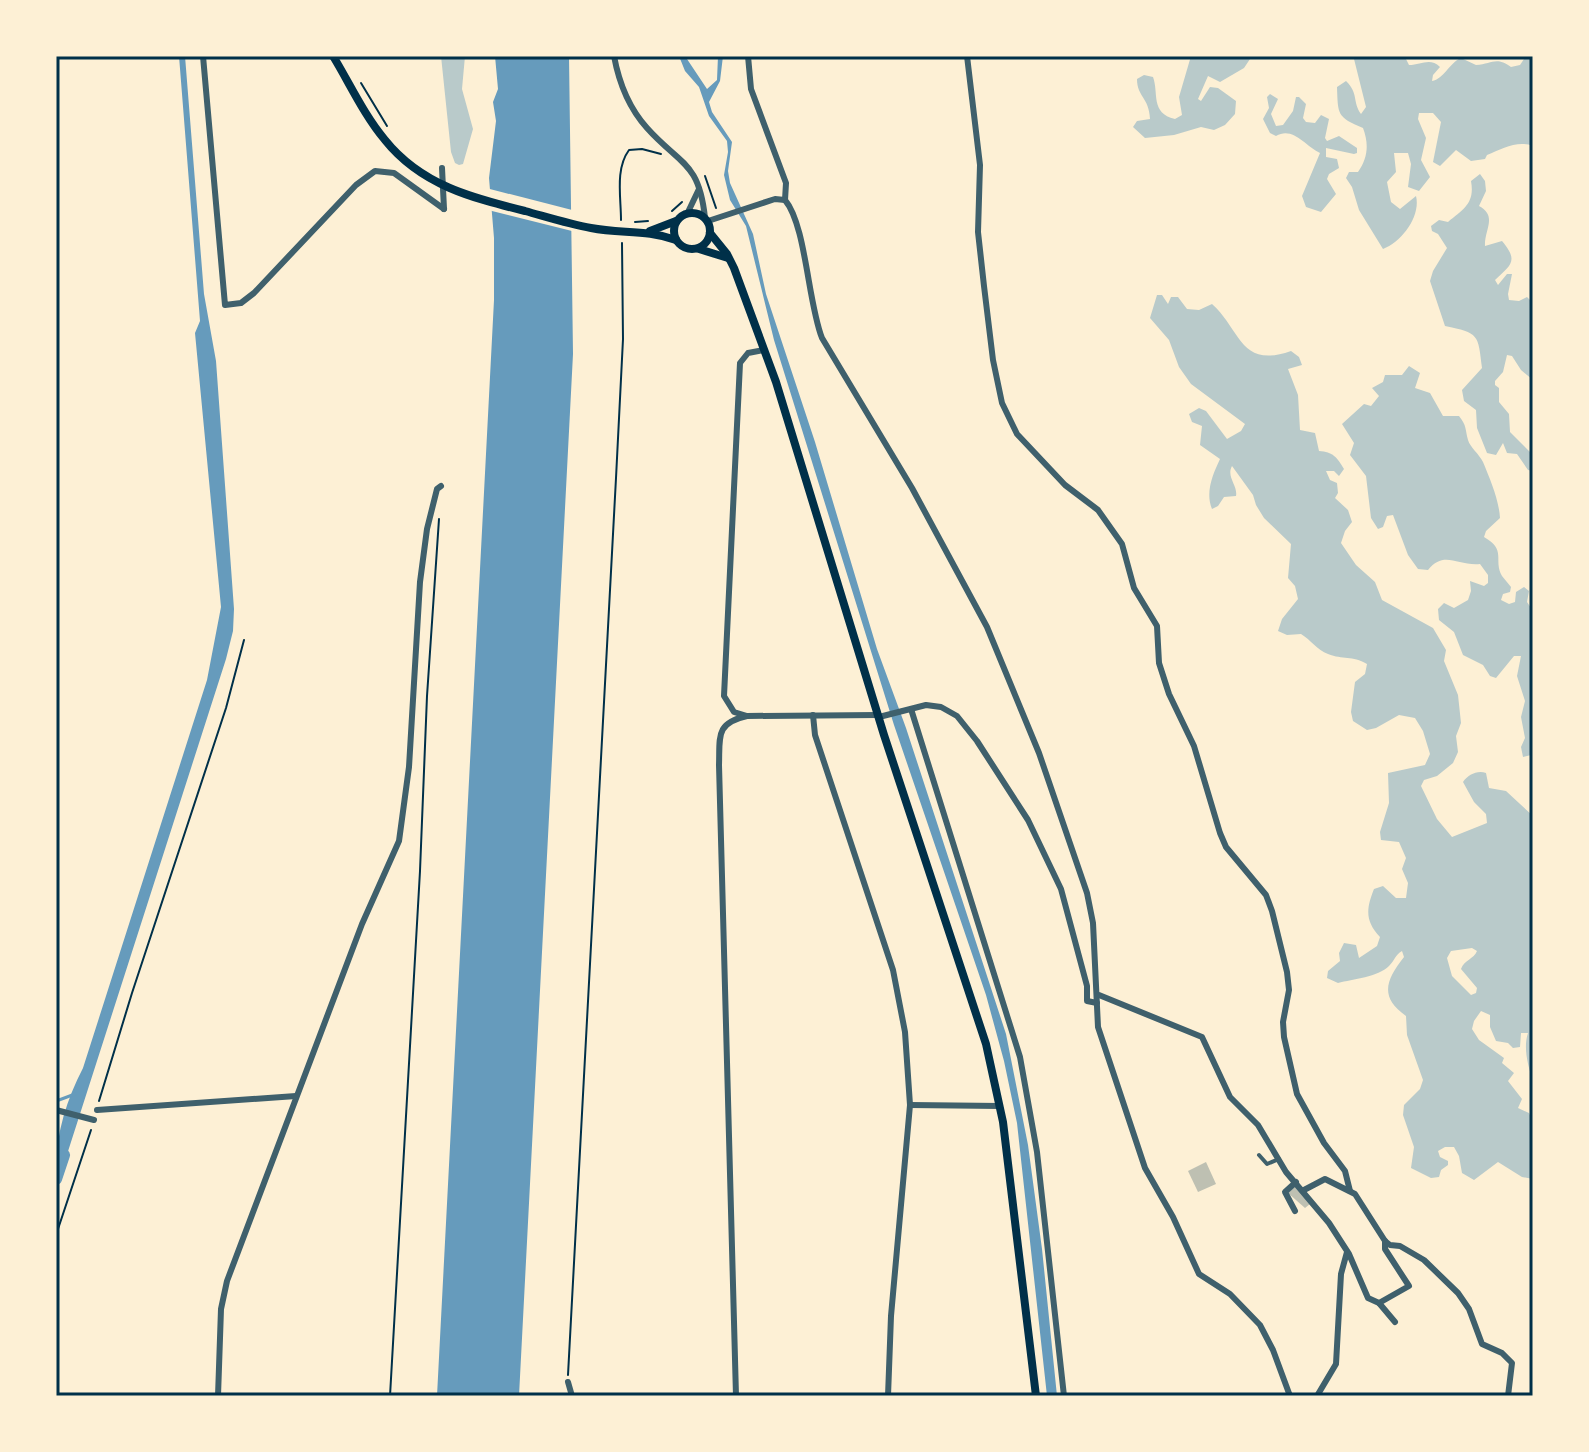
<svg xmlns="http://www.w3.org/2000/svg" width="1589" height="1452" font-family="'Archivo Narrow',sans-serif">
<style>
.green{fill:#b9caca;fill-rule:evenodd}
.water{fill:#669bbc}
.pier{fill:#fdf0d5}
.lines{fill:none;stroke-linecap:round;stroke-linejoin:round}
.stream{stroke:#669bbc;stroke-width:3}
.canal{stroke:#669bbc;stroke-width:12}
.building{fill:#bec0b2}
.path{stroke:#003049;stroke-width:2}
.pedestrian{stroke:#3f606c;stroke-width:4}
.minor{stroke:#3f606c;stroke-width:6}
.secondary{stroke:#003049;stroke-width:8}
.neatline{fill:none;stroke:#003049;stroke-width:3}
</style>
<rect width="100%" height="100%" fill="#fdf0d5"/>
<!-- green -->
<g class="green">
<polygon points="441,56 465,56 462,89 473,129 463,164 459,165 455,163 451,152"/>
<path d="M1191,56h61l-8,12 -24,14 -12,-6 -10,23 3,2 9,-14 8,1 18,13 -1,13 -10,11 -11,5 -13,-3 -27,8 -29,3 -12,-11 4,-6 13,-2c-1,-22 -13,-22 -13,-40l7,-4 9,2c6,16 -3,36 22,42l7,-4 -3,-18z"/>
<path d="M1356,56h46l3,1 4,8c12,0 21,-8 31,2l-7,8 -1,6c12,-2 17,-18 29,-23l15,7c16,-1 20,-9 35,2l9,-2 6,-9h7v90c-16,-6 -31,3 -46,9l-2,4 -14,2 -15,-11 -16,16 -7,-4 8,-40 -8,-9h-14l-1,6 8,19 -5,22 9,17 -11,14 -11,-4 3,-23 -3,-11h-14l2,19 -9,10 4,20 9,7 16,-13c5,20 -14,46 -33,53l-24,-39 -7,-23 -6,-9 3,-6h9c10,-14 11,-28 5,-44 -26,-11 -25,-13 -26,-41l9,-6c13,13 6,20 15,33l5,-7 -12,-48z"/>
<path d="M1270,94l8,5 -7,15 5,12 7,-1 10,-14 3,-14h3l7,7 -3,14 3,4 9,1 6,-8 8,4 -4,19 2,3 12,-5 18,12v5l-3,1 -28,-6v9l11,2 2,9 -10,6 -2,5 9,15 -15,18 -15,-5 -4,-11 18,-43c-15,-7 -27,-27 -44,-17l-6,-3 -7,-14 6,-11 -2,-11z"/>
<path d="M1480,174l5,7 1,10 -7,15c19,10 5,24 6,40l17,-5c17,20 9,24 -7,39l3,5 9,-11h5l-4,20 1,6 10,1 8,-4 6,6v77l-12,-10 -9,-14 -5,-1 -4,17 -8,9v4l4,3v14l10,12 1,18 21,21 2,18 -5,-1 -11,-16 -10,-1 -4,-10 -7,12 -9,-2 -10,-25 -1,-18 -12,-9 -2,-11 20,-22c-4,-34 -3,-35 -37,-42l-15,-45 3,-10 14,-23 -9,-14 -6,-3 -1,-5 8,-6 9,2c16,-13 27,-19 23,-41z"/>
<path d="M1157,295h5l6,9 3,-7h7l9,12 12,1 13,-6c29,26 28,65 79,47l8,6 3,8 -14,4 10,26 2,35 15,3 4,18c14,1 18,6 25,18l-5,7 -5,-5h-8l4,9 7,3 1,10 -3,5 13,12 4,12 -7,9 -4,12 15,22 19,17 7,18 51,28 13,22 -2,11 14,34 3,28 -5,13 2,16 -5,11 -16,13 -13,4 -3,6 16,33 15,18 35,-14 -1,-9 -12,-12 -11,-20c5,-7 14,-12 23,-9l3,15 17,3 27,25v265c-5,-15 -10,-33 -5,-48h-7l-1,14 -7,1 -5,-5 -12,-2 -6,-14v-12l-9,-4 -7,10 -2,8 7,11 25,18 -2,5 12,10 -6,8 14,18 -4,9 11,5 4,9v57l-11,-2 -24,-15 -24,18 -12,-7 -3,-17 -5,-9h-9l-7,4 2,6 8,4v4l-7,5 -2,7 -8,1 -20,-10 3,-21 -11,-32 1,-10 16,-16 3,-9 -16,-45 -1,-19c-27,-19 -20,-36 -2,-59l-2,-6c-7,4 -7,9 -13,15 -11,11 -36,13 -51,17l-11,-5 1,-7 12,-10 -1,-8 5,-10 12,2 3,13 18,-12 3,-9c-15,-16 -14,-28 -6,-48l9,-3 13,12h10l2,-15 -6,-14 4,-11 -7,-16 -18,-2 -1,-8 9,-29 -1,-30 37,-8 5,-11 -7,-23 -8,-13 -16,-3 -23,13 -9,2 -14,-9 -2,-9 4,-30 10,-8 2,-10c-15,-9 -24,-4 -39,-10 -11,-4 -17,-14 -27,-20l-14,1 -9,-4 4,-12 16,-20 -3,-13 -7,-8 3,-34 -27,-26 -8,-13 -3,-10 -21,-29c-6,11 6,19 4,30l-12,1 -6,9 -6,3c-7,-17 1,-35 8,-50l-20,-14 2,-19 -10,-4 -3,-8 10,-6 7,3 21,28 14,-8 4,-7 -54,-40 -12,-17 -10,-27 -19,-22zM1472,948l5,3c-3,8 -13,9 -16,18l16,19 -1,5 -5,2 -19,-19 -5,-18 4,-7z"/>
<path d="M1409,366l11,7 -5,15 15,5 13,23h16c8,10 6,13 9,24 2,7 11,14 15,22 7,17 16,38 17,56l-14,13 -2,6c23,13 9,23 18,39 3,4 6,7 9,11l-1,5 -7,2 -2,6 8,4 6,-2 1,-10 8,-5 5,4 -2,11 6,9 -2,144 -8,2 -2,-10 4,-9 -4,-21 4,-16 -8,-25 4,-20h-7l-18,22 -6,-2 -7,-11 -20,-10 -9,-23 -15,-12 -1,-11 6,-6 10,5 14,-8 3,-9 -1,-10 14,5 4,-3v-8l-8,-11c-23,2 -36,-14 -52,6l-10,-1 -10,-14 -15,-40 -6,1 -4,11 -5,2 -7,-11 -5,-42 -16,-21 4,-12 -12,-19 22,-20 7,2 8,-10 -7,-8 11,-6 2,-7h17z"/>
</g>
<!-- water -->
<g class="water">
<path d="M179,56h6l19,238 12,67 18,248 -1,22 -7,28 -164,511 -6,-2c0,-35 11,-69 27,-100l124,-388 14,-73 -26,-274 5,-12z"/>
<polygon points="495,56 569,56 573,354 519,1396 437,1396 494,300 494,238 489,178 496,121 493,102 498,89"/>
<polygon points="679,56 685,56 707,89 717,80 718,56 723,56 720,81 709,102 712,112 732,142 728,171 730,183 753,234 766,294 815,442 877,649 906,728 1006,1034 1028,1145 1042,1249 1057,1396 1047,1396 1017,1123 1004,1061 986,995 894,725 774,340 746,226 730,200 724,175 728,152 727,141 709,116 699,87 685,71"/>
</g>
<!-- pier -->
<polygon class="pier" points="486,188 576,211 576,232 488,210"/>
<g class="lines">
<!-- stream -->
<polyline class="stream" points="59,1100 75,1094"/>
<!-- canal -->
<polyline class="canal" points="56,1179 64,1155"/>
</g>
<!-- building -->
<g class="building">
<polygon points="1206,1162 1216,1184 1198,1192 1188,1171"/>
<polygon points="1295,1186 1310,1204 1305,1208 1288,1193"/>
</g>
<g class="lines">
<!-- path -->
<g class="path">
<polyline points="361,83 387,126"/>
<polyline points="705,176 716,208"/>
<polyline points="672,211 682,202"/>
<path d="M621,220c0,-23 -6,-51 8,-70l13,-1 19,5"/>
<polyline points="635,222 648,221"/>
<polyline points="99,1101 132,993 226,708 244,640"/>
<polyline points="56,1235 91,1130"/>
<polyline points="568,1375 616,478 623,339 622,243"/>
<polyline points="390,1396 420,871 427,696 439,519"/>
</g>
<!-- pedestrian -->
<polyline class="pedestrian" points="1259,1155 1267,1164 1279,1159"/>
<!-- minor -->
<g class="minor">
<polyline points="203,56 225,305 241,303 254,293 356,185 375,171 394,173 444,209"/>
<path d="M614,56c5,27 15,52 33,72 33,37 52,33 58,90"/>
<polyline points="748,56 751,89 786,183 785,200"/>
<polyline points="967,56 980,165 978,232 984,286 993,360 1002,403 1017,434 1065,485 1098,510 1122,544 1134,588 1157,626 1159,663 1169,694 1194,746 1220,833 1226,847 1266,895 1272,911 1287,972 1289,990 1283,1022 1284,1037 1297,1094 1324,1143 1345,1171 1350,1191"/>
<polyline points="442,168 444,209"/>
<path d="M785,200c21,25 23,103 37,138l90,150 75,139 52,126 48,140 6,30 5,104 47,141 28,49 26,57 31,20 30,31 13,25 17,46"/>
<polyline points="688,212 699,189"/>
<polyline points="708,221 775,199 785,200"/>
<polyline points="764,350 748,353 740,363 724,696 734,712 747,716 878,715"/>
<polyline points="911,709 1020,1057 1037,1152 1064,1396"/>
<polyline points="813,715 815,735 893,970 905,1032 910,1105 891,1316 888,1396"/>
<polyline points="879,717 926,705 941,707 957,716 977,741 1028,820 1061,889 1087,986 1087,1001 1097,1003"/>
<polyline points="1099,995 1202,1037 1230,1097 1258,1125 1286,1172 1329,1223 1349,1254 1368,1298 1379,1303 1395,1322"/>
<polyline points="910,1105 1000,1106"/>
<polyline points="56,1110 94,1120"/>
<polyline points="97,1110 296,1096"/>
<polyline points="1304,1190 1325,1179 1355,1194 1385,1241 1390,1245 1400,1246 1424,1260 1458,1293 1469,1309 1482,1344 1502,1353 1512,1363 1508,1396"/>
<polyline points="1295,1211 1285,1192 1296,1182"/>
<polyline points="1379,1303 1409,1286 1385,1249 1385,1241"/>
<polyline points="568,1382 572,1396"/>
<polyline points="218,1396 221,1309 227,1281 362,924 399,841 409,767 420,582 427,529 437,489 441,486"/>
<path d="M736,1396l-17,-631c1,-28 -4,-42 28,-49"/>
<polyline points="1317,1396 1336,1364 1341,1274 1347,1252"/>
</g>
<!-- secondary -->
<g class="secondary">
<path d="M333,56c17,28 31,59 52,84 36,45 87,58 140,71 22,6 44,13 66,17 30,6 55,1 85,12"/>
<circle cx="692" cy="231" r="18"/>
<polyline points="650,231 676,221"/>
<polyline points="710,233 727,254 734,268 776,382 884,735 986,1044 1003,1122 1036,1396"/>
<polyline points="699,249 728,258"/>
</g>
</g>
<!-- border -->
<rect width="1589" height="1452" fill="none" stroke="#fdf0d5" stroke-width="116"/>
<rect x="58" y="58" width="1473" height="1336" class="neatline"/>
</svg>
